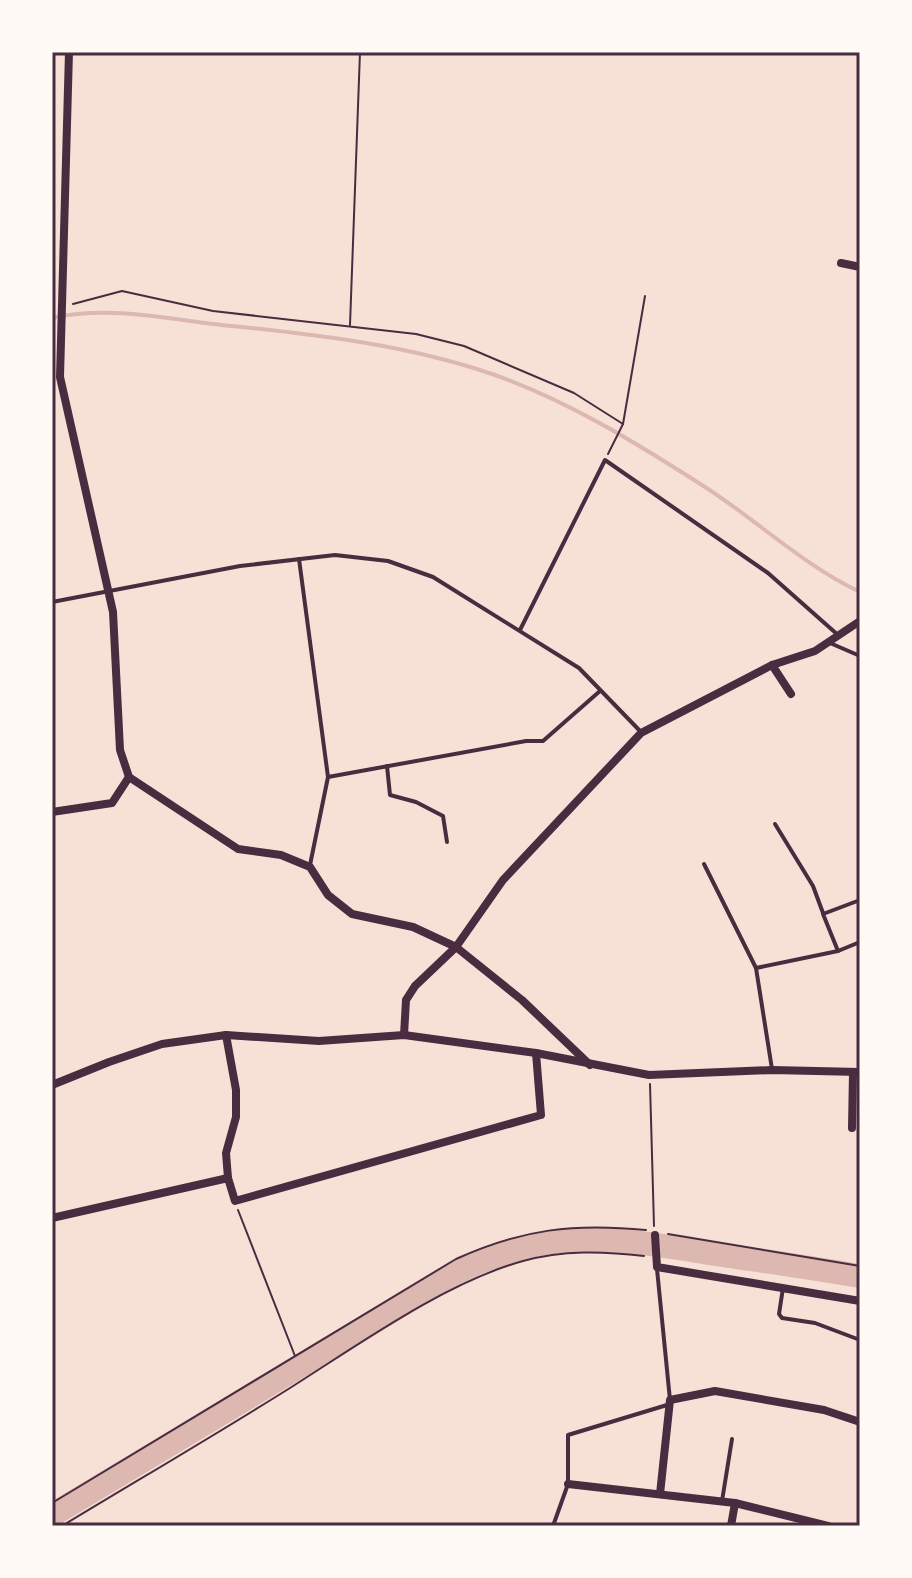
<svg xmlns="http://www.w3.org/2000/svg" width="912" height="1578" font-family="'Open Sans',sans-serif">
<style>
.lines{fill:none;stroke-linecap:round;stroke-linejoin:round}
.stream{stroke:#dcb8b0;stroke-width:4}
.river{stroke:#dcb8b0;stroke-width:24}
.path{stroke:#4a2c40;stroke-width:2}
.service{stroke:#4a2c40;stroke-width:4}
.minor{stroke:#4a2c40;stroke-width:8}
.neatline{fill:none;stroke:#4a2c40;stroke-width:3}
</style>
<rect width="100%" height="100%" fill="#f7e1d7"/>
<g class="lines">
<!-- stream -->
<path class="stream" d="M52,318c61,-13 119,2 180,8 88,9 175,19 260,48 75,26 146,70 213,113 53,34 98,78 155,105"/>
<!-- river -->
<path class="river" d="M52,1515l401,-241c92,-47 158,-37 256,-21 50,7 101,15 151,23"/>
<!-- path -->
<g class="path">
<polyline points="73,304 122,291 213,311 416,334 464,346 574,393 623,424"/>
<polyline points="350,325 360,52"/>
<polyline points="608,454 623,424 645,296"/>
<polyline points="650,1084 654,1226"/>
<polyline points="238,1210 295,1356"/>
<polyline points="668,1234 860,1266"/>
<path d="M52,1503l404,-244c66,-30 118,-36 190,-29"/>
<path d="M62,1526c76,-46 153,-91 228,-138 68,-43 156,-106 233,-127 40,-11 80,-10 121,-5"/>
</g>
<!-- service -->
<g class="service">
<polyline points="299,559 328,777 526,741 543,741 600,691"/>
<polyline points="52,602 240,566 335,555 388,561 433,577 579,668 641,732"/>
<polyline points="520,630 605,460 768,573 838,635"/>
<polyline points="830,643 860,656"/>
<polyline points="387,766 390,795 416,802 443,816 447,842"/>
<polyline points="775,824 813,886 823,913"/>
<polyline points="704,864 756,968"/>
<polyline points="310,865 328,777"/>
<polyline points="860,900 823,914 838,951 860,942"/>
<polyline points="772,1069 756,968 838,951"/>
<polyline points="657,1269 670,1400"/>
<polyline points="783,1288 779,1314 782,1318 815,1323 860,1340"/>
<polyline points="722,1501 732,1439"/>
<polyline points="553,1526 568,1484 568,1435 667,1405"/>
</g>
<!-- minor -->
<g class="minor">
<polyline points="69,52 60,377 113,612 120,750 129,777 238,849 281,855 310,867 328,895 352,914 413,927 456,947 503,880 641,733 772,665 815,651 860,621"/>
<polyline points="841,263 860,267"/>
<polyline points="772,665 791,694"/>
<polyline points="52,812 112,803 129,777"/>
<polyline points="226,1035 236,1090 236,1117 226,1153 228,1178"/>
<polyline points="404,1035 406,1000 415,986 456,947 522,1000 590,1065"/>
<polyline points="52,1085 109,1062 162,1044 226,1035 319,1041 404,1035 536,1053 649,1075 772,1070 860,1072"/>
<polyline points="852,1128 853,1072"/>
<polyline points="52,1218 228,1178 235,1201 541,1115 536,1053"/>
<polyline points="655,1235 657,1267 860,1301"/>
<polyline points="568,1484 735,1503 828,1526"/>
<polyline points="660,1494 670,1400 715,1391 824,1410 860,1422"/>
<polyline points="731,1526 735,1503"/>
</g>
</g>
<!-- border -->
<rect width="912" height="1578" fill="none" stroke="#fffaf5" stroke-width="108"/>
<rect x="54" y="54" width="804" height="1470" class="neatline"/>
</svg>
